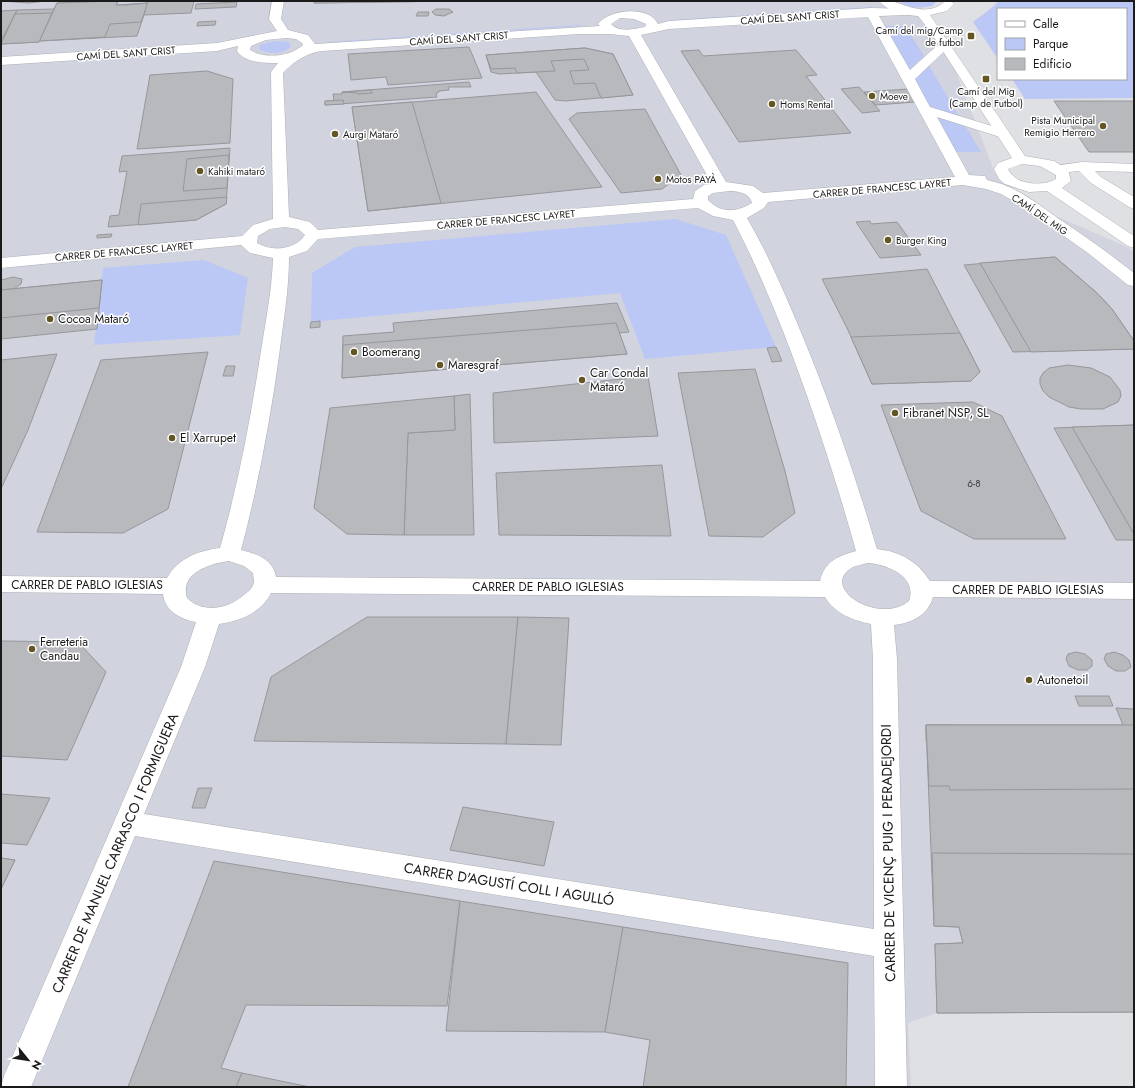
<svg xmlns="http://www.w3.org/2000/svg" width="1135" height="1088" font-family="Jost,sans-serif">
<style>
.built{fill:#d1d4df}
.green{fill:#bbc7f5}
.building{fill:#b8b9bd;stroke:#96979b}
.lines{fill:none;stroke-linecap:round;stroke-linejoin:round}
.street-casing{stroke:#afb0b4;stroke-width:1}
.secondary-casing{stroke:#afb0b4;stroke-width:1}
.street{fill:#fff;fill-rule:evenodd}
.secondary{fill:#fff;fill-rule:evenodd}
.poi-dot{fill:#645623;stroke:#fff;stroke-width:1.5}
.labels{text-anchor:middle;stroke-width:3;stroke-linejoin:round;paint-order:stroke}
.far-street-label{font-size:10px;fill:#1a1a1b;stroke:#fff}
.far-poi-label{font-size:10px;fill:#1a1a1b;stroke:#fff;text-anchor:start}
.number-label{font-size:10px;fill:#424244}
.poi-label{font-size:12px;fill:#1a1a1b;stroke:#fff;text-anchor:start}
.street-label{font-size:12px;fill:#1a1a1b;stroke:#fff}
.near-street-label{font-size:14px;fill:#1a1a1b;stroke:#fff}
</style>
<rect width="100%" height="100%" fill="#dfe0e4"/>
<!-- built -->
<polygon class="built" points="1,1 918,1 948,51 995,173 1033,206 1127,247 1134,252 1134,1012 937,1013 908,1023 911,1087 1,1087"/>
<!-- green -->
<g class="green">
<path d="M900,1h36v1l-4,4c-10,2 -24,3 -32,-5z"/>
<polygon points="998,1 1134,1 1134,98 1025,99 1012,79 1126,79 1126,9 998,9 998,59 973,22 994,6"/>
<polygon points="870,7 872,9 669,21 671,20"/>
<polygon points="580,25 583,26 325,43 328,42"/>
<polygon points="884,26 905,26 924,56 909,70"/>
<path d="M274,41l15,1 2,5c-8,7 -22,8 -32,2l1,-4z"/>
<polygon points="928,64 960,118 932,109 913,79"/>
<polygon points="934,115 964,124 981,152 955,152"/>
<polygon points="676,219 726,235 776,347 645,359 620,293 311,322 312,273 355,247"/>
<polygon points="204,260 248,278 240,335 94,345 103,268"/>
</g>
<!-- building -->
<g class="building">
<polygon points="1,1 47,1 28,3"/>
<polygon points="115,1 118,1 116,5 148,3 137,36 39,41 57,3"/>
<polygon points="115,1 118,1 116,5 126,5 148,3 141,22 110,24 105,37 39,41 57,3"/>
<polygon points="148,1 194,1 191,13 144,15"/>
<polygon points="315,1 457,1 314,3"/>
<polygon points="315,1 457,1 314,3"/>
<polygon points="237,2 236,7 195,9 196,4"/>
<polygon points="54,9 39,42 1,44 17,10"/>
<polygon points="436,9 449,9 453,12 444,16 435,15 432,12"/>
<polygon points="17,10 1,41 1,11"/>
<polygon points="418,12 429,12 428,16 416,16"/>
<polygon points="52,13 39,42 1,44 15,14"/>
<polygon points="216,21 215,25 197,26 198,22"/>
<polygon points="469,47 482,78 388,85 386,77 351,80 348,54"/>
<polygon points="585,48 613,54 633,95 565,101 555,100 536,72 499,74 491,72 486,55"/>
<polygon points="585,48 613,54 633,95 601,98 595,83 574,84 570,71 589,70 584,59 551,61 555,71 517,73 515,68 491,69 486,55"/>
<polygon points="699,50 703,56 796,50 817,75 806,76 851,133 739,142 681,51"/>
<polygon points="207,71 233,79 230,143 137,149 150,75"/>
<polygon points="469,82 471,87 448,87 449,90 439,91 439,92 436,93 437,97 325,105 325,101 334,101 333,94 342,94 342,92"/>
<polygon points="859,87 880,111 862,113 841,89"/>
<polygon points="908,89 915,102 876,105 864,92"/>
<polygon points="371,90 372,93 358,94 358,93 342,92"/>
<polygon points="536,92 602,187 368,211 352,107"/>
<polygon points="343,100 344,104 325,105 325,101"/>
<polygon points="1054,101 1134,101 1134,152 1089,152"/>
<polygon points="412,102 441,203 368,211 352,107"/>
<polygon points="645,109 681,175 662,189 621,193 569,119 577,113"/>
<polygon points="230,148 226,204 196,220 108,227 110,216 119,215 127,171 119,172 122,156"/>
<polygon points="229,155 227,188 183,191 187,159"/>
<polygon points="227,197 226,204 196,220 138,225 141,204"/>
<polygon points="870,221 871,224 897,222 921,255 880,258 856,222"/>
<polygon points="112,234 111,237 97,238 97,235"/>
<polygon points="1055,257 1097,293 1112,309 1134,341 1134,349 1013,352 964,265"/>
<polygon points="1055,257 1097,293 1112,309 1134,341 1134,349 1031,352 980,263"/>
<polygon points="927,269 980,372 971,381 872,384 847,328 822,279"/>
<polygon points="13,277 22,279 21,284 1,298 1,280"/>
<polygon points="102,280 97,329 1,339 1,290"/>
<polygon points="102,280 99,308 1,318 1,290"/>
<polygon points="617,303 629,332 619,333 627,354 342,378 343,336 394,332 393,323"/>
<polygon points="320,321 320,327 310,328 311,322"/>
<polygon points="616,323 627,354 342,378 343,345"/>
<polygon points="960,333 980,372 971,381 872,384 851,337"/>
<polygon points="776,347 782,361 772,362 767,348"/>
<polygon points="208,352 168,509 123,533 37,532 101,360"/>
<polygon points="57,354 28,430 1,489 1,360"/>
<polygon points="1068,365 1091,368 1110,377 1120,390 1121,396 1118,402 1103,409 1081,409 1069,407 1049,397 1043,391 1040,384 1040,378 1043,373 1049,368"/>
<polygon points="226,366 235,366 233,376 223,376"/>
<polygon points="755,369 785,471 795,513 763,537 709,536 678,373"/>
<polygon points="648,376 658,436 494,443 493,393"/>
<polygon points="470,394 474,535 404,535 408,433 455,430 454,396"/>
<polygon points="454,396 455,430 408,433 404,535 347,534 314,508 330,408"/>
<polygon points="973,402 1002,416 1066,539 974,539 921,511 881,405"/>
<polygon points="1134,425 1134,540 1116,540 1054,428"/>
<polygon points="1134,425 1134,534 1072,427"/>
<polygon points="662,465 671,536 499,535 496,473"/>
<polygon points="367,617 518,617 506,744 254,741 271,677"/>
<polygon points="518,617 569,618 561,745 506,744"/>
<polygon points="1,641 78,642 106,672 67,760 1,756"/>
<polygon points="1076,652 1085,654 1092,660 1092,666 1087,670 1078,670 1069,666 1066,659 1068,654"/>
<polygon points="1114,652 1123,655 1129,660 1131,667 1125,671 1116,671 1108,666 1104,659 1106,654"/>
<polygon points="1075,696 1109,696 1113,706 1079,706"/>
<polygon points="1116,708 1134,709 1134,1012 937,1013 935,944 963,943 959,927 934,926 926,725 1123,725"/>
<polygon points="926,725 955,725 959,742 926,741"/>
<polygon points="926,725 1134,725 1134,789 950,790 949,786 929,786"/>
<polygon points="198,788 212,788 205,808 192,808"/>
<polygon points="1,794 50,798 27,845 1,843"/>
<polygon points="463,807 554,822 544,866 450,850"/>
<polygon points="932,853 1134,854 1134,1012 937,1013 935,944 963,943 959,927 934,926"/>
<polygon points="1,858 15,860 1,889"/>
<polygon points="1,858 15,860 1,889"/>
<polygon points="214,861 460,901 447,1006 246,1005 221,1068 242,1073 236,1087 128,1087"/>
<polygon points="460,901 623,927 605,1032 446,1031"/>
<polygon points="623,927 848,963 846,1087 643,1087 650,1040 605,1032"/>
<polygon points="242,1073 310,1087 236,1087"/>
</g>
<g class="lines">
<defs>
<g id="street">
<path d="M272,1h12l-3,18 7,11 20,5 7,9 285,-18 -2,-2c11,-15 51,-19 60,0l11,-3 202,-13 39,1 2,2 -6,4 -27,1 31,54 31,-28h8l2,3 -36,34 15,28 78,24 2,3 -2,3 -5,1 -66,-21 32,58 16,1 2,4c27,5 50,23 72,39 26,17 51,35 75,54v13l-6,-1 -40,-32 -68,-48 -19,-11 -15,-5 -23,-4 -195,17 -4,6 -17,10c21,36 37,74 53,112 30,72 55,145 77,219 24,3 40,12 53,32l204,2v16l-201,-2c-5,18 -21,26 -39,28l3,34 10,428h-32l-1,-131 -739,-120 -104,251h-30l3,-11 177,-409 15,-45c-16,-3 -31,-11 -33,-28l-162,-2v-16l166,2c12,-20 30,-27 53,-30 18,-63 30,-126 40,-191 5,-33 12,-66 13,-99l-23,-5 -9,-8 -240,23v-10l241,-22 11,-11 20,-6 -2,-147 7,-9c-13,0 -33,0 -41,-12l1,-5 -21,5 -216,14v-8l216,-14 60,-12 -8,-12zM868,17l87,160 -192,16 -10,-7 -27,-4 -85,-147 28,-6zM620,18l14,1 12,5 -1,3c-11,2 -26,6 -34,-3zM579,34h31l19,2 83,148 -8,1 -9,6 -2,8 -375,31 -8,-8 -21,-5 -6,-144c11,-12 24,-20 39,-22zM286,38l10,1 6,4 1,2c-13,12 -39,14 -53,5l1,-4 15,-6zM729,191c9,0 21,2 23,12 -15,9 -31,11 -44,-3v-4l5,-3zM698,208l15,8 20,4c19,36 35,73 50,111 28,72 52,145 73,220 -18,5 -31,10 -36,30l-544,-4c-3,-18 -19,-23 -35,-27 17,-64 29,-129 38,-194 4,-33 10,-66 10,-99l18,-6 11,-12zM285,227l13,2 7,6c-10,15 -33,17 -48,8l1,-7 12,-7zM229,561l15,5 9,7c0,2 1,7 1,9 -1,6 -6,10 -10,13 -16,14 -41,19 -57,3 -8,-25 24,-35 42,-37zM868,563c18,1 50,13 41,38 -30,25 -92,-14 -56,-34 5,-2 11,-3 15,-4zM271,593l554,4c10,17 28,23 46,27l2,35 1,270 -730,-115 61,-147 14,-43c20,-3 42,-11 52,-31z"/>
<polygon points="1082,162 1134,164 1134,172 1095,171 1101,177 1134,197 1134,209 1129,207 1091,183 1079,171 1059,173 1054,172 1052,169 1054,166"/>
</g>
<path id="secondary" d="M879,1c4,0 10,-1 13,0 17,6 37,15 52,1h8l2,2 -7,7 -17,4 95,141 29,5 14,9 3,11 -9,7 72,48v12l-6,-2 -81,-55 -18,1 -24,-8 -6,-5 -5,-10 4,-6 14,-5 -82,-127 -12,-15c-13,-1 -30,-4 -39,-15zM1022,164l18,2 16,9v4c-14,8 -41,6 -48,-10z"/>
</defs>
<!-- street casing -->
<use href="#street" class="street-casing"/>
<!-- secondary casing -->
<use href="#secondary" class="secondary-casing"/>
<!-- street -->
<use href="#street" class="street"/>
<!-- secondary -->
<use href="#secondary" class="secondary"/>
</g>
<!-- markers -->
<g class="poi-dot">
<rect x="967" y="32" width="8" height="8" rx="2"/>
<rect x="982" y="75" width="8" height="8" rx="2"/>
<circle cx="872" cy="96" r="4"/>
<circle cx="772" cy="104" r="4"/>
<circle cx="1103" cy="126" r="4"/>
<circle cx="335" cy="134" r="4"/>
<circle cx="200" cy="171" r="4"/>
<circle cx="658" cy="179" r="4"/>
<circle cx="888" cy="240" r="4"/>
<circle cx="50" cy="319" r="4"/>
<circle cx="354" cy="352" r="4"/>
<circle cx="440" cy="365" r="4"/>
<circle cx="582" cy="380" r="4"/>
<circle cx="895" cy="413" r="4"/>
<circle cx="172" cy="438" r="4"/>
<circle cx="32" cy="649" r="4"/>
<circle cx="1029" cy="680" r="4"/>
</g>
<g class="labels">
<!-- far-street labels -->
<g class="far-street-label">
<text transform="translate(790 17) rotate(-4)" y="4">CAMÍ DEL SANT CRIST</text>
<text transform="translate(459 38) rotate(-4)" y="4">CAMÍ DEL SANT CRIST</text>
<text transform="translate(126 53) rotate(-4)" y="4">CAMÍ DEL SANT CRIST</text>
<text transform="translate(882 188) rotate(-5)" y="4">CARRER DE FRANCESC LAYRET</text>
<text transform="translate(1040 214) rotate(34)" y="4">CAMÍ DEL MIG</text>
<text transform="translate(506 219) rotate(-5)" y="4">CARRER DE FRANCESC LAYRET</text>
<text transform="translate(124 251) rotate(-5)" y="4">CARRER DE FRANCESC LAYRET</text>
</g>
<!-- far-poi labels -->
<g class="far-poi-label">
<text x="963" y="34" text-anchor="end">Camí del mig/Camp<tspan x="963" dy="12">de futbol</tspan></text>
<text x="986" y="95" text-anchor="middle">Camí del Mig<tspan x="986" dy="12">(Camp de Futbol)</tspan></text>
<text x="880" y="100">Moeve</text>
<text x="780" y="108">Homs Rental</text>
<text x="1095" y="124" text-anchor="end">Pista Municipal<tspan x="1095" dy="12">Remigio Herrero</tspan></text>
<text x="343" y="138">Aurgi Mataró</text>
<text x="208" y="175">Kahiki mataró</text>
<text x="666" y="183">Motos PAYÀ</text>
<text x="896" y="244">Burger King</text>
</g>
<!-- number labels -->
<g class="number-label">
<text x="974" y="487">6-8</text>
</g>
<!-- poi labels -->
<g class="poi-label">
<text x="58" y="323">Cocoa Mataró</text>
<text x="362" y="356">Boomerang</text>
<text x="448" y="369">Maresgraf</text>
<text x="590" y="377">Car Condal<tspan x="590" dy="14">Mataró</tspan></text>
<text x="903" y="417">Fibranet NSP, SL</text>
<text x="180" y="442">El Xarrupet</text>
<text x="40" y="646">Ferreteria<tspan x="40" dy="14">Candau</tspan></text>
<text x="1037" y="684">Autonetoil</text>
</g>
<!-- street labels -->
<g class="street-label">
<text x="87" y="589">CARRER DE PABLO IGLESIAS</text>
<text x="548" y="591">CARRER DE PABLO IGLESIAS</text>
<text x="1028" y="594">CARRER DE PABLO IGLESIAS</text>
</g>
<!-- near-street labels -->
<g class="near-street-label">
<text transform="translate(115 853) rotate(-67)" y="5">CARRER DE MANUEL CARRASCO I FORMIGUERA</text>
<text transform="translate(888 853) rotate(-91)" y="5">CARRER DE VICENÇ PUIG I PERADEJORDI</text>
<text transform="translate(509 884) rotate(9)" y="5">CARRER D'AGUSTÍ COLL I AGULLÓ</text>
</g>
</g>
<!-- border -->
<rect width="1135" height="1088" fill="none" stroke="#1a1a1b" stroke-width="4"/>
<!-- legend -->
<rect x="997" y="8" width="130" height="72" fill="#ffffff" stroke="#a3a3a4"/>
<rect x="1005" y="21" width="20" height="6" fill="#ffffff" stroke="#a3a3a4"/>
<text x="1033" y="28" font-size="12" fill="#1a1a1b">Calle</text>
<rect x="1005" y="38" width="20" height="12" fill="#bbc7f5" stroke="#a3a3a4"/>
<text x="1033" y="48" font-size="12" fill="#1a1a1b">Parque</text>
<rect x="1005" y="58" width="20" height="12" fill="#b8b9bd" stroke="#a3a3a4"/>
<text x="1033" y="68" font-size="12" fill="#1a1a1b">Edificio</text>
<!-- north arrow -->
<g transform="translate(28 1060) rotate(120)" stroke="#ffffff" stroke-width="3" paint-order="stroke">
<path d="M0-3L7 15L0 10L-7 15Z" fill="#1a1a1b"/>
<text y="-6" font-size="11" font-weight="bold" text-anchor="middle" fill="#1a1a1b">N</text>
</g>
</svg>
